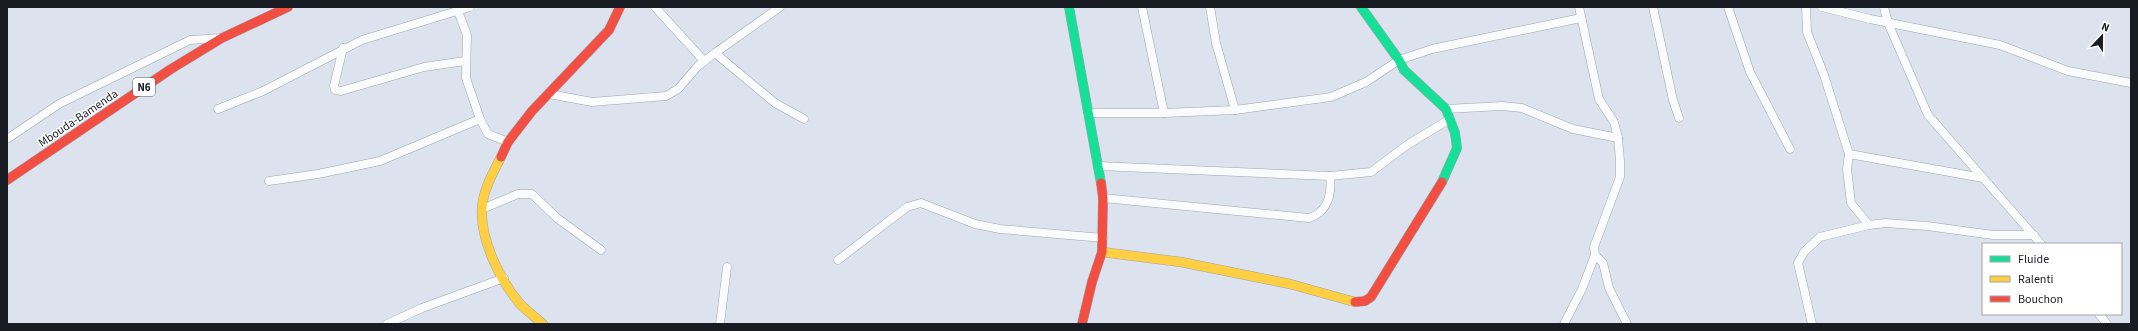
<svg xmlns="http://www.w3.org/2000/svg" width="2138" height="331" font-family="'Source Sans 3',sans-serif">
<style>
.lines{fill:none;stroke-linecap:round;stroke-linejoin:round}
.street-casing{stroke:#9fa4ac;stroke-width:9}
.fast-casing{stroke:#9fa4ac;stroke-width:10}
.slow-casing{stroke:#9fa4ac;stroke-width:10}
.jam-casing{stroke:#9fa4ac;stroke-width:10}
.street{stroke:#fafbfc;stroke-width:8}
.fast{stroke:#16e098;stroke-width:9}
.slow{stroke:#ffcf43;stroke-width:9}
.jam{stroke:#f24e42;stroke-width:9}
.labels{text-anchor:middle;stroke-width:3;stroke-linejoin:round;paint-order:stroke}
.shield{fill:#fff;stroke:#5e6065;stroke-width:1}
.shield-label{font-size:11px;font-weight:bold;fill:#191c23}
.street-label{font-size:12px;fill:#191c23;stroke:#fff}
</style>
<rect width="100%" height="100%" fill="#dde3ee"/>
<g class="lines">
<defs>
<g id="street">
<polyline points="655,7 704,61"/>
<polyline points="780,7 715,53 775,103 804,119"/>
<polyline points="1142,7 1164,113"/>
<polyline points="1210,7 1216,43 1235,110"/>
<polyline points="1579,7 1599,99 1614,122 1618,138 1620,161 1620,177 1594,247 1595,255 1603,263 1609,288 1627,324"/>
<polyline points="1653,7 1673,100 1679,118"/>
<polyline points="1728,7 1750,72 1790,149"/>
<polyline points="1806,7 1807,32 1824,75 1849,154 1847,169 1851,203 1869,225"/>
<polyline points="1822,7 1870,19 2000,45 2068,71 2131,83"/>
<polyline points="1884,7 1888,23 1928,115 2041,244"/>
<polyline points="458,11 467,35 466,78 480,119 488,134 508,142"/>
<polyline points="343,48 334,86 335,90 341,91 424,67 465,61"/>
<polyline points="549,94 592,102 666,96 678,89 698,66 715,53"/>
<polyline points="218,109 263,91 362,40 470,7"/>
<polyline points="1446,109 1502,106 1522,108 1573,129 1618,138"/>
<polyline points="1088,113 1164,113 1235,110 1331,97 1366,82 1399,60 1432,49 1581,18"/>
<polyline points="7,139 59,104 190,40 222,38"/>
<polyline points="1849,154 1983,178"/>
<polyline points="1099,166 1330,176 1371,172 1407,145 1450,119"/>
<polyline points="269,181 318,174 380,161 480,119"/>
<path d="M1103,198l206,20c19,-6 23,-24 21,-42"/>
<polyline points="482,209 518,194 532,194 557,218 601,250"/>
<polyline points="838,260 907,207 921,203 975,224 1000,229 1103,238"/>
<polyline points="2099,314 2107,324"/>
<polyline points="387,324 422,308 504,278"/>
<polyline points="720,324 727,267"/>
<polyline points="1564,324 1582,289 1595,255"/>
<polyline points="1812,324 1798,263 1804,252 1820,237 1869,225 1886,223 1927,226 1993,235 2034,235"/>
</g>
<g id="fast">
<polyline points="1069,7 1101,183"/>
<polyline points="1361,7 1399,60 1404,70 1446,109 1455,133 1457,148 1442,182"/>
</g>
<g id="slow">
<path d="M501,157c-8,16 -18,33 -19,51 -2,32 18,72 38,96 7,7 15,13 23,20"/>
<polyline points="1102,252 1181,262 1290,284 1355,302"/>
</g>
<g id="jam">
<polyline points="501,157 508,142 532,111 609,30 620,7"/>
<polyline points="7,180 171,69 222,38 288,7"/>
<polyline points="1355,302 1365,301 1371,297 1442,182"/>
<polyline points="1082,324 1092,282 1102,252 1103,198 1101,183"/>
</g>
</defs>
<!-- street casing -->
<use href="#street" class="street-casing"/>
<!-- fast casing -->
<use href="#fast" class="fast-casing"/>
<!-- slow casing -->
<use href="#slow" class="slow-casing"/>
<!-- jam casing -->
<use href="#jam" class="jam-casing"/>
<!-- street -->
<use href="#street" class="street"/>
<!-- fast -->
<use href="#fast" class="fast"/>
<!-- slow -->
<use href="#slow" class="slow"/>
<!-- jam -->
<use href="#jam" class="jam"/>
</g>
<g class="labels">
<!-- shield labels -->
<rect class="shield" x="133" y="78" width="22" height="18" rx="3"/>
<g class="shield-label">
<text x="144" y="91">N6</text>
</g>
<!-- street labels -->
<g class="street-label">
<text transform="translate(78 118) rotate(-34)" y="4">Mbouda-Bamenda</text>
</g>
</g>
<!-- border -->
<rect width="2138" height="331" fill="none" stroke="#191c23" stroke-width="16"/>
<!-- legend -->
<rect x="1982" y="243" width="140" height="72" fill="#ffffff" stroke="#a3a4a7"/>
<rect x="1990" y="256" width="20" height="6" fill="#16e098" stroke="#a3a4a7"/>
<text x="2018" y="263" font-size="12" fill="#191c23">Fluide</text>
<rect x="1990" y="276" width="20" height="6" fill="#ffcf43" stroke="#a3a4a7"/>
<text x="2018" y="283" font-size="12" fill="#191c23">Ralenti</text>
<rect x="1990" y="296" width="20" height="6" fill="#f24e42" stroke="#a3a4a7"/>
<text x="2018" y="303" font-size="12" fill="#191c23">Bouchon</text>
<!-- north arrow -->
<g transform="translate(2102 36) rotate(22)" stroke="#ffffff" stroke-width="3" paint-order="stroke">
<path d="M0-3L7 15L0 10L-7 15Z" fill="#191c23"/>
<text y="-6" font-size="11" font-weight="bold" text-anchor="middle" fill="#191c23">N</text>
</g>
</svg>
